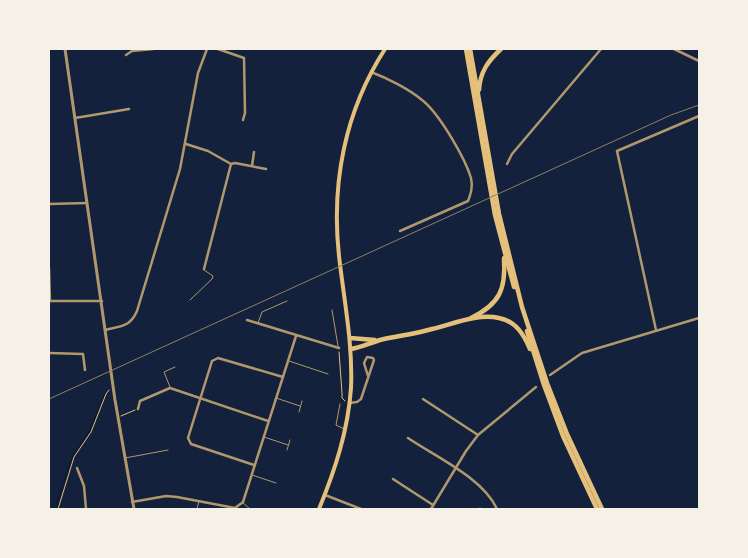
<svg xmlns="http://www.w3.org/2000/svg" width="748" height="558" font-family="'Asap Condensed',sans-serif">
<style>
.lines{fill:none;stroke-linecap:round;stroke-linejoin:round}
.stream{stroke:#0b132b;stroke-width:1}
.path{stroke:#e5c07b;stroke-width:1}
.service{stroke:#b1986c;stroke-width:1}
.minor{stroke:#b1986c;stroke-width:2.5}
.tertiary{stroke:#b1986c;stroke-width:3}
.secondary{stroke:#e5c07b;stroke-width:4}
.trunk{stroke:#e5c07b;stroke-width:4.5}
.rail{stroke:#918062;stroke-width:1}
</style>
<rect width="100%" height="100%" fill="#14213d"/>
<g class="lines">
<!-- stream -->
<polyline class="stream" points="57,509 58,500 73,455 90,430 105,393"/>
<!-- path -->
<g class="path">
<polyline points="339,352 342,393 342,398 345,401"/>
<polyline points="121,416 135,410"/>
<polyline points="58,509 74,457 91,432 106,394 109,390"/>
</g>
<!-- service -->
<g class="service">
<polyline points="190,300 212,279 213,276 204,270"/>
<polyline points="332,310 338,346"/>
<polyline points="258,323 262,312 287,301"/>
<polyline points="289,361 328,374"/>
<polyline points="170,387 164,372 175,367"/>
<polyline points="276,398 300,406"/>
<polyline points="340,404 336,425 344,429"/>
<polyline points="299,412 302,401"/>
<polyline points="264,437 288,445"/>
<polyline points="287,450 290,440"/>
<polyline points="125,458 168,450"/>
<polyline points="252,475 276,483"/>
<polyline points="243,503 250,509"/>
<polyline points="197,509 199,501"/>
</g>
<!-- minor -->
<g class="minor">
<polyline points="218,49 244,58 245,113 243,120"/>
<polyline points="674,49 699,61"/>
<polyline points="126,55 132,51 153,49"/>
<path d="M371,72c16,6 38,17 51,28 17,13 43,58 49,78 2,9 0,15 -3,23l-68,30"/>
<polyline points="75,118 129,109"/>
<polyline points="186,144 208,151 231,164 204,269"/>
<polyline points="231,164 235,163 266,169"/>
<polyline points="507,164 512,154 601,49"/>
<polyline points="252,166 254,152"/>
<polyline points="49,204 87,203"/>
<polyline points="49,268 50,301"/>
<polyline points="49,301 102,301"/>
<polyline points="247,320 339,348"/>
<path d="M105,330c16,-4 25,-3 32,-19l43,-142 18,-96 9,-24"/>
<polyline points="656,330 617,151 699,116"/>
<polyline points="49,353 83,354 85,370"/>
<polyline points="550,375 582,353 699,318"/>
<polyline points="423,399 478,435"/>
<polyline points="349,403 357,402 361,399 374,360 373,358 367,357 364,363 368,376"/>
<polyline points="138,409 140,401 170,388 268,421"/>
<path d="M408,438c28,19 75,40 89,71"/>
<polyline points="254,465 191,444 188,438 212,361 218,358 283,377"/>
<polyline points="77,468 84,486 86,509"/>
<polyline points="393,479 433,505"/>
<polyline points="325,495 361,509"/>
<polyline points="132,502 166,496 177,497 235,508 243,502 296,336"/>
<polyline points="431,509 466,451 478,435 536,387"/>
<polyline points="479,509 481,509"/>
</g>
<!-- tertiary -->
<polyline class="tertiary" points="65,49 115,400 134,509"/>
<!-- secondary -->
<path class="secondary" d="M319,509c16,-39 29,-78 32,-121 2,-44 -7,-88 -12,-132 -8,-73 6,-145 46,-207"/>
<!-- trunk -->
<g class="trunk">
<polyline points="466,49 495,215 514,287"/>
<polyline points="470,49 499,214 522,307 547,383 567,434 602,509"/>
<path d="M479,90c1,-18 9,-29 22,-41"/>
<path d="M471,318c29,-14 35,-29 33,-60"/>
<polyline points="527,331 544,385 563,436 597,509"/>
<polyline points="350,338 375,340"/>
<path d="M351,349c10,-2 19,-6 29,-9 17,-4 35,-6 52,-11 21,-5 46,-16 67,-11 17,3 25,17 31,31"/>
</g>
<!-- rail -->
<polyline class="rail" points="49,399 671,115 699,105"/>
</g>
<!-- border -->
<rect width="748" height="558" fill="none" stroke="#f6f1e7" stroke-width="100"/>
</svg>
